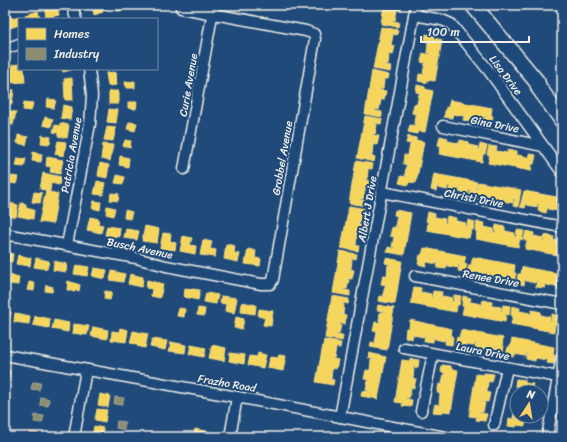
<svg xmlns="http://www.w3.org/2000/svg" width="567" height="442" font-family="Sriracha,sans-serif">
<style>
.homes{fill:#f6d55c;stroke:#f5dd86}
.industry{fill:#8c8c6e;stroke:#abaa93}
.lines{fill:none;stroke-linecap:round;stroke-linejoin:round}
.minor-casing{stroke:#f4f1e8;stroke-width:13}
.highway-casing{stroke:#f4f1e8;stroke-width:18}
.minor{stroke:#1f4a7a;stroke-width:10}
.highway{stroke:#1f4a7a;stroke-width:15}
.labels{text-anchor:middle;stroke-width:4;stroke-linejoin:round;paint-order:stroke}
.street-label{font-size:11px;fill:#f4f1e8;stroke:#1f4a7a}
</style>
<rect width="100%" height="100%" fill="#1f4a7a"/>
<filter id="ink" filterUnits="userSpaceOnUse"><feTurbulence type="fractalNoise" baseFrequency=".025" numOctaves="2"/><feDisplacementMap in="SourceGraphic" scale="8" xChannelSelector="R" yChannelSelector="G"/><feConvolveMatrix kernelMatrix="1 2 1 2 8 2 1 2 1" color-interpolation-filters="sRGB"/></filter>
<g filter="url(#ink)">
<!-- homes -->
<g class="homes">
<polygon points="92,5 106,5 107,9 102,10 103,12 94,15"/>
<polygon points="116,5 123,5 124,10 117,11"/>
<polygon points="384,5 402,5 401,10 393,9 393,10 397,11 395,20 392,20 391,21 399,22 398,27 381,24"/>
<polygon points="57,7 59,15 46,18 45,10"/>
<polygon points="38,11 40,19 26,19 25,15"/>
<polygon points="10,14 11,18 20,16 21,19 19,19 19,25 10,28 6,15"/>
<polygon points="381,27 398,30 397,35 389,33 393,35 391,45 388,44 388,45 395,46 393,55 386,54 386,55 389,56 388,65 384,65 384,66 391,67 390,72 373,69"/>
<polygon points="426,34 435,36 434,38 442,40 435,81 427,80 427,83 418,81 419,74 426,75 426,74 423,73 425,64 429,64 421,62 423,53 430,55 430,53 427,53 428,43 432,44 425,41"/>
<polygon points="19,64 19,69 24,69 25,82 8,83 8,75 10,75 10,69 12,69 12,65"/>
<polygon points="62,69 71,69 71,70 63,72"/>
<polygon points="372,71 389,75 388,79 381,79 384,80 383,89 379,89 379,90 386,91 384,100 377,99 377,100 381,100 379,110 375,109 375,111 382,112 382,117 365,114"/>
<polygon points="115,72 117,85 108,86 106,73"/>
<polygon points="72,78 73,100 65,100 64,79"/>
<polygon points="135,81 135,88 126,88 125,82"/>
<polygon points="417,85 425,87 425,89 433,91 425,132 418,131 417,134 408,132 410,125 417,126 417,125 414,124 415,115 419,115 412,113 414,104 421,105 421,104 417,104 419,94 423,94 416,92"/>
<polygon points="6,89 14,90 12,104 5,102"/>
<rect x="109" y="91" width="9" height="13"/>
<polygon points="48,99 56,100 54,108 46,107"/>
<polygon points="450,100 492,108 491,116 493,116 491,125 484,123 486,116 484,116 484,120 474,118 474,114 472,122 463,120 465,113 464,112 463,116 453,114 453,111 452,118 444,117 446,107 448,108"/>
<polygon points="24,102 33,103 31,111 23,110"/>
<polygon points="128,102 137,102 136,109 128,108"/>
<polygon points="63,105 72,107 70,120 61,118"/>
<polygon points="109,109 118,110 116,123 107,122"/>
<polygon points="5,111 16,112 13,125 5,124"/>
<polygon points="365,116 382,119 381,124 373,123 373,124 377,125 375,134 372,134 372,135 379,136 377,145 370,144 373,145 372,155 368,154 368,155 375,157 374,162 357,158"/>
<polygon points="45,117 53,119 51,127 43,125"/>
<polygon points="129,122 137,123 135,131 127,129"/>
<polygon points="60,123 69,125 67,138 58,136 58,133 53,132 55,125 60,126"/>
<polygon points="107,127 116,128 113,141 104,140"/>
<polygon points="5,129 9,130 6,142 5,142"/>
<polygon points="18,135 28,137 26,145 17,143"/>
<polygon points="42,135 51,137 50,144 41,143"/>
<polygon points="408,136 416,138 416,140 424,142 416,183 409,182 408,185 399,183 401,176 408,177 408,176 405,175 406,166 410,165 403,164 404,155 412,156 412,155 408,155 410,145 414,145 406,143"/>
<polygon points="440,136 448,138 446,145 448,141 458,143 457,147 458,147 460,140 469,142 467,149 469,145 478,147 478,151 479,151 480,144 487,146 485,154 483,154 482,162 439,154 441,146 438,145"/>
<polygon points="125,140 131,141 130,148 123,146"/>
<polygon points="58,141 66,142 64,156 55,154"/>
<polygon points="103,144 113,145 110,161 101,159"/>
<polygon points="489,146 497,147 495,155 497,151 507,153 506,157 507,157 508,150 517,151 517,159 518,155 527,157 527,161 528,161 529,154 536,155 534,164 532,164 531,171 488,163 490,155 487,155"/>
<polygon points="33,152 42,154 41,162 32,161"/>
<polygon points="120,156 129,158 128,167 119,165"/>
<polygon points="47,157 63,160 60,174 50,172 51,167 46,166"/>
<polygon points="18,158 26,159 24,167 16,166"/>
<polygon points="356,161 373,164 372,169 365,168 368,169 367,179 363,178 363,179 370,181 369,189 361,188 361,189 365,190 363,199 360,199 359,200 367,201 366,206 349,203"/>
<polygon points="100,163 109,165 107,178 98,176"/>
<polygon points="43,173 61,177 59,185 51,183 50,191 40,189"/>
<polygon points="434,174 477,182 474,198 469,197 471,190 469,190 468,194 459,192 460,188 458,188 457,195 448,194 450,186 448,186 447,190 438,188 439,185 438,184 436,191 431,190"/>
<polygon points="117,175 125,177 123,184 115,183"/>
<polygon points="11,176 19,177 17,184 10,183"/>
<polygon points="97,181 105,183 103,195 94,194"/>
<polygon points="478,182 521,190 518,207 513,206 515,199 513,198 513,203 503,201 504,197 503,197 501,204 493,202 494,195 493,195 492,199 482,197 483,193 482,193 481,200 475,199"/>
<polygon points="46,191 58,194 53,224 39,222"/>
<polygon points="524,191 562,198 562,215 559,214 560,207 558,207 557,211 548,209 549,205 548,205 546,213 538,211 539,204 537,203 537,207 527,205 528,202 527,201 525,208 520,207"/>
<polygon points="34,192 42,193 40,203 32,202"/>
<polygon points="111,193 119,194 118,201 110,200"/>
<polygon points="94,201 101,202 100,210 92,208"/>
<polygon points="5,202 18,205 16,217 5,215"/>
<polygon points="21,203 26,204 26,208 34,210 33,219 18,216"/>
<polygon points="107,206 115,208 113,216 106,214"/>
<polygon points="349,206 366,209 365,214 357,214 361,214 359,224 356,223 356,224 363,226 361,235 354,233 354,234 357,235 356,245 352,244 352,245 359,246 358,251 341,248"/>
<polygon points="125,210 132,212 130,219 124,218"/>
<polygon points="395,210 411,213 404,255 387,252 388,247 395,249 395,247 392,247 394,237 397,237 390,236 392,227 399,228 399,227 395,226 397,216 401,217 401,216 394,215"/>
<polygon points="428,212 435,214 434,221 435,217 445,219 444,223 446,223 447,216 456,218 455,225 456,221 466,223 465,227 467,227 468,220 475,222 473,230 471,230 469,238 427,230 428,222 426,221"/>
<polygon points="90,217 99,219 98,224 103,225 101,233 87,230"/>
<polygon points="477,222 484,223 483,230 484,227 494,229 493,233 495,233 496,225 505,227 505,235 505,231 515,233 514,237 516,237 517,230 524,231 522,240 520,239 518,247 476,239 477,231 475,231"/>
<polygon points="107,226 120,228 119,237 105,235"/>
<polygon points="145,226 159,229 157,243 142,241"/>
<polygon points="126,229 139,231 137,240 124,238"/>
<polygon points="526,231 534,233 532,240 534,236 543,238 543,242 544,242 545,235 554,237 553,244 555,240 562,242 562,256 525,249 527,241 524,240"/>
<polygon points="163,233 171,234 170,241 176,243 175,250 160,248"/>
<polygon points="183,236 192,238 190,245 196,246 195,254 180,251"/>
<polygon points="203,240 212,242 210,249 216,250 215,257 200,255"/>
<polygon points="226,244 235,246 234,253 240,254 238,262 224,259"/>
<polygon points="424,248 466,256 464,263 467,264 465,272 458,271 460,264 458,264 458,268 448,266 448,262 446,269 437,268 439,260 438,260 437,264 427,262 427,258 426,266 418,264 420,255 422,255"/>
<polygon points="248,249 256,251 255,258 261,259 260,266 245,264"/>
<polygon points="340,251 357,254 356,259 349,257 349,258 352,259 351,269 347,268 347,269 354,270 352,279 345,278 349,280 347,289 343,289 343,290 350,291 350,296 333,293"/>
<polygon points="5,252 13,254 12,262 5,261"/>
<polygon points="18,255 31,258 30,266 16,264"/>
<polygon points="473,257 515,265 514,273 516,273 514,282 508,281 509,274 508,273 507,278 497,276 497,272 496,279 487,277 488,270 487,270 486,274 476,272 476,268 475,275 467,274 469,265 471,265"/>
<polygon points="36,258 49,261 47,269 34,267"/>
<polygon points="386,258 402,261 395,304 378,301 379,296 386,297 386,296 383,295 385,286 388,285 381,284 383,275 390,276 390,275 387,275 388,265 392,266 392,265 385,263"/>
<polygon points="54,261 67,264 66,272 53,270"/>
<polygon points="76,265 89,267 87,276 74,274"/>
<polygon points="522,267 562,274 562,291 557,290 558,283 557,283 556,287 547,285 546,281 545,288 536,287 537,279 536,279 535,283 526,281 525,277 524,285 517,283 518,274 521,274"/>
<polygon points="94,268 107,270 105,279 92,276"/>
<polygon points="112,271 125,274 123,282 110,280"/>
<polygon points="130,274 143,277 142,287 128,284"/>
<polygon points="11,275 19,277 18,285 10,284"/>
<polygon points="147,280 163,284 160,298 151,296 152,289 146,288"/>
<polygon points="68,281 80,285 79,291 75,290 75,292 67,290"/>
<polygon points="29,282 35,283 34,291 27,290"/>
<polygon points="46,285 53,287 52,292 45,291"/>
<polygon points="414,287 421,288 420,296 422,292 431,294 431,298 432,298 433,291 442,292 441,300 443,296 452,298 451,302 453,302 454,295 461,296 459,305 457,305 456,312 411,304"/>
<polygon points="185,288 200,290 198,300 184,297"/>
<polygon points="105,291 112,292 110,300 104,299"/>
<polygon points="206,293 218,295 216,304 204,302"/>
<polygon points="221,296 237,298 234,313 225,311 226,304 220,303"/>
<polygon points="332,296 349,299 348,304 341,302 341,303 344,304 343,314 339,313 339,314 346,315 345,324 337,323 341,325 339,334 336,334 335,335 343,336 342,341 325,338"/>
<polygon points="463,296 471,298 469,305 471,302 481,304 480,308 481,308 483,300 492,302 491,310 492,306 501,307 501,312 502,312 503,305 510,306 509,315 506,314 505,322 462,314 464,306 462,306"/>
<polygon points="242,302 256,305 255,314 241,312"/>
<polygon points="378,305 394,308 387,350 370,347 371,342 378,344 378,343 375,342 377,332 380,332 373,331 375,322 382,323 382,322 379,321 380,312 384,312 384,311 377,310"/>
<polygon points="512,306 520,308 518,315 520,311 530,313 529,317 530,317 532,310 541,312 539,319 541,315 550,317 550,321 551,322 552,314 559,316 558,324 555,324 554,332 511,324 513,316 511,315"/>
<polygon points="179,308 185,309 184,317 177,316"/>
<polygon points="198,308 205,309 204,316 197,315"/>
<polygon points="259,309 273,311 271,326 263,325 265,318 258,316"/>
<polygon points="5,311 11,312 9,321 5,320"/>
<polygon points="15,313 30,316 29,324 14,322"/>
<polygon points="35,316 50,319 49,328 33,325"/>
<polygon points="236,317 244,319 242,329 234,328"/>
<polygon points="54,320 69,323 68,332 52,329"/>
<polygon points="410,320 452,329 451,336 453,337 452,345 445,344 446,337 445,337 444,341 435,339 434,335 433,342 424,341 425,333 424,333 423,337 414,335 413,331 412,339 405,337 406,328 409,328"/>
<polygon points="74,324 89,326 87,335 72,333"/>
<polygon points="93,327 108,330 107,339 91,336"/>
<polygon points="120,328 128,330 126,342 111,340 112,331 119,332"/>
<polygon points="461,330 503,338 502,346 504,346 502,355 496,354 497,346 496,346 495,350 485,349 485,344 484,352 475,350 476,343 475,342 474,346 464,345 464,341 463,348 455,347 457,337 459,338"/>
<polygon points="133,331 148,334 145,348 137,346 137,344 130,343"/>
<polygon points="152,339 167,341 165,350 150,347"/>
<polygon points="512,339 554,347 553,355 555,355 554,364 547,363 548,356 547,356 546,360 536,358 536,354 535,361 526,359 527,352 526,352 525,356 515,354 515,350 514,357 506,356 508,347 510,347"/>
<polygon points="324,340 341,343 340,348 332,347 332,348 336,348 334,358 331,357 330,358 338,360 336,369 329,367 332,369 331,379 327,378 327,379 334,380 333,385 316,382"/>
<polygon points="171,342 186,345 185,353 169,351"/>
<polygon points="191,345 206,348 204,357 189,354"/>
<polygon points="212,345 226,348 224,361 209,358"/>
<polygon points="230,353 245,355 244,364 229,361"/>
<polygon points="258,353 266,355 263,368 248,365 250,356 257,357"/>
<polygon points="369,353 386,357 378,399 361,396 362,391 369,392 370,391 366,390 368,381 372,380 364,379 366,370 373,371 373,370 370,370 371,360 375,361 375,360 368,358"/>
<polygon points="279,355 286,356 283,371 268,368 270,357 278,358"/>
<polygon points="410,359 419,360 418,368 411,366 410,367 414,368 413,378 409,377 409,378 416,379 414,388 407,387 411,389 409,398 405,398 405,399 412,400 411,407 402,406 403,403 395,402 402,360 410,361"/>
<polygon points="442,365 451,366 451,369 458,370 451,412 443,411 442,413 433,412 435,404 442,406 442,405 439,404 440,394 444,395 444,394 437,393 439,384 446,385 446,384 442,383 444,374 448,374 441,372"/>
<polygon points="5,370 10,371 8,385 5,385"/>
<polygon points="484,373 494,374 492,382 485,381 488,382 487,392 483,391 483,392 490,393 488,402 481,401 481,402 485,403 483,412 479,412 479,413 487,414 485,421 476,420 477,417 469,416 476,374 484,375"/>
<polygon points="516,379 525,380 525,383 533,384 531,392 518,392 518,388 522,387 515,386"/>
<polygon points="100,394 110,396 108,407 98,405"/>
<polygon points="513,398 517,398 517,408 511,407"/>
<polygon points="515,408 517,409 517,416 527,416 525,426 517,425 516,427 508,426 509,418 516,420 517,419 513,418"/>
<polygon points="97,409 107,410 105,422 95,420"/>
<polygon points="94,426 103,428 102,437 92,437"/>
<polygon points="195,429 211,432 210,437 193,437"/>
</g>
<!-- industry -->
<g class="industry">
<polygon points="33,382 41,383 39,390 31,389"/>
<polygon points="41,397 49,399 48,406 40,405"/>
<polygon points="115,397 124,398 122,405 114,404"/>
<polygon points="35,415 44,416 42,423 34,422"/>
<polygon points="117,421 125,422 124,430 116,428"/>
<polygon points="30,432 38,433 38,437 29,437"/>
</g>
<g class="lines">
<defs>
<g id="minor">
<polyline points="72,5 76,19"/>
<polyline points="414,15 442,20 451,24 489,71 562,172"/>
<polyline points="5,49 19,44"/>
<polyline points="443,126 543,146"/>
<polyline points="184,169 214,5"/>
<polyline points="382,192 562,227"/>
<polyline points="5,234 136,258 166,266 261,284 270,284 273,280 315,39 314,34 306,31 181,8"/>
<polyline points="67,245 90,124 92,95 89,69"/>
<polyline points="415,276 562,304"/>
<polyline points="404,348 558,377"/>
<polyline points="5,355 237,397 445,437"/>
<polyline points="421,411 433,354"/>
<polyline points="340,417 416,5"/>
<polyline points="494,425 507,368"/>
<polyline points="74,437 86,370"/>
<polyline points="230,437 237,397"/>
<polyline points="547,437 562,357"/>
</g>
<polyline id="highway" points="473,5 537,82 539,88 562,120"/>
</defs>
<!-- minor casing -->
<use href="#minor" class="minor-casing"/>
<!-- highway casing -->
<use href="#highway" class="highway-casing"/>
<!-- minor -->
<use href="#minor" class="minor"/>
<!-- highway -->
<use href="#highway" class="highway"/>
</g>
</g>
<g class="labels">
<!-- street labels -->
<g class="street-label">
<text transform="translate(506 75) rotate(53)" y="4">Lisa Drive</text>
<text transform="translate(188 85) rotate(-80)" y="4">Curie Avenue</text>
<text transform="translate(495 124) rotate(11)" y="4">Gina Drive</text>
<text transform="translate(71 155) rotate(-80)" y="4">Patricia Avenue</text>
<text transform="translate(282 158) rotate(-80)" y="4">Grobbel Avenue</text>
<text transform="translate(474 198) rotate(11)" y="4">Christi Drive</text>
<text transform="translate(367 209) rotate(-80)" y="4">Albert J Drive</text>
<text transform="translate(140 248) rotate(12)" y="4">Busch Avenue</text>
<text transform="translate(491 278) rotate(10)" y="4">Renee Drive</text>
<text transform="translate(483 351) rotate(11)" y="4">Laura Drive</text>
<text transform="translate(227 383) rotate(10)" y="4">Frazho Road</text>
</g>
</g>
<!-- margin -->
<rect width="567" height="442" fill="none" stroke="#1f4a7a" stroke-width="20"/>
<rect x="10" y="10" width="547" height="422" fill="none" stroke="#f4f1e8" stroke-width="1.5" filter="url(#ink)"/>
<!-- legend -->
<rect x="18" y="18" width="140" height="52" fill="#1f4a7a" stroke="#748da6"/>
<rect x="26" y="28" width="20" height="12" fill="#f6d55c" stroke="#748da6"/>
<text x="54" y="38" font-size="12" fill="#f4f1e8">Homes</text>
<rect x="26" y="48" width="20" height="12" fill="#8c8c6e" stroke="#748da6"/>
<text x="54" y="58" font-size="12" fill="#f4f1e8">Industry</text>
<!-- north arrow -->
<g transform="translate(529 404) rotate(12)"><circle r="19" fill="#1f4a7a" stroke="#748da6"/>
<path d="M0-3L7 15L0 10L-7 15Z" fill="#ffd166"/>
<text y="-6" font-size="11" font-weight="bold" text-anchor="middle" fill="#f4f1e8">N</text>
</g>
<!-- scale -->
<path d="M421 36v6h108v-6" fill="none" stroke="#f4f1e8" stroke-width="2"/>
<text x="427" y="36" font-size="12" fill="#f4f1e8" stroke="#1f4a7a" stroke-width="3" paint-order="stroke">100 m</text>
</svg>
